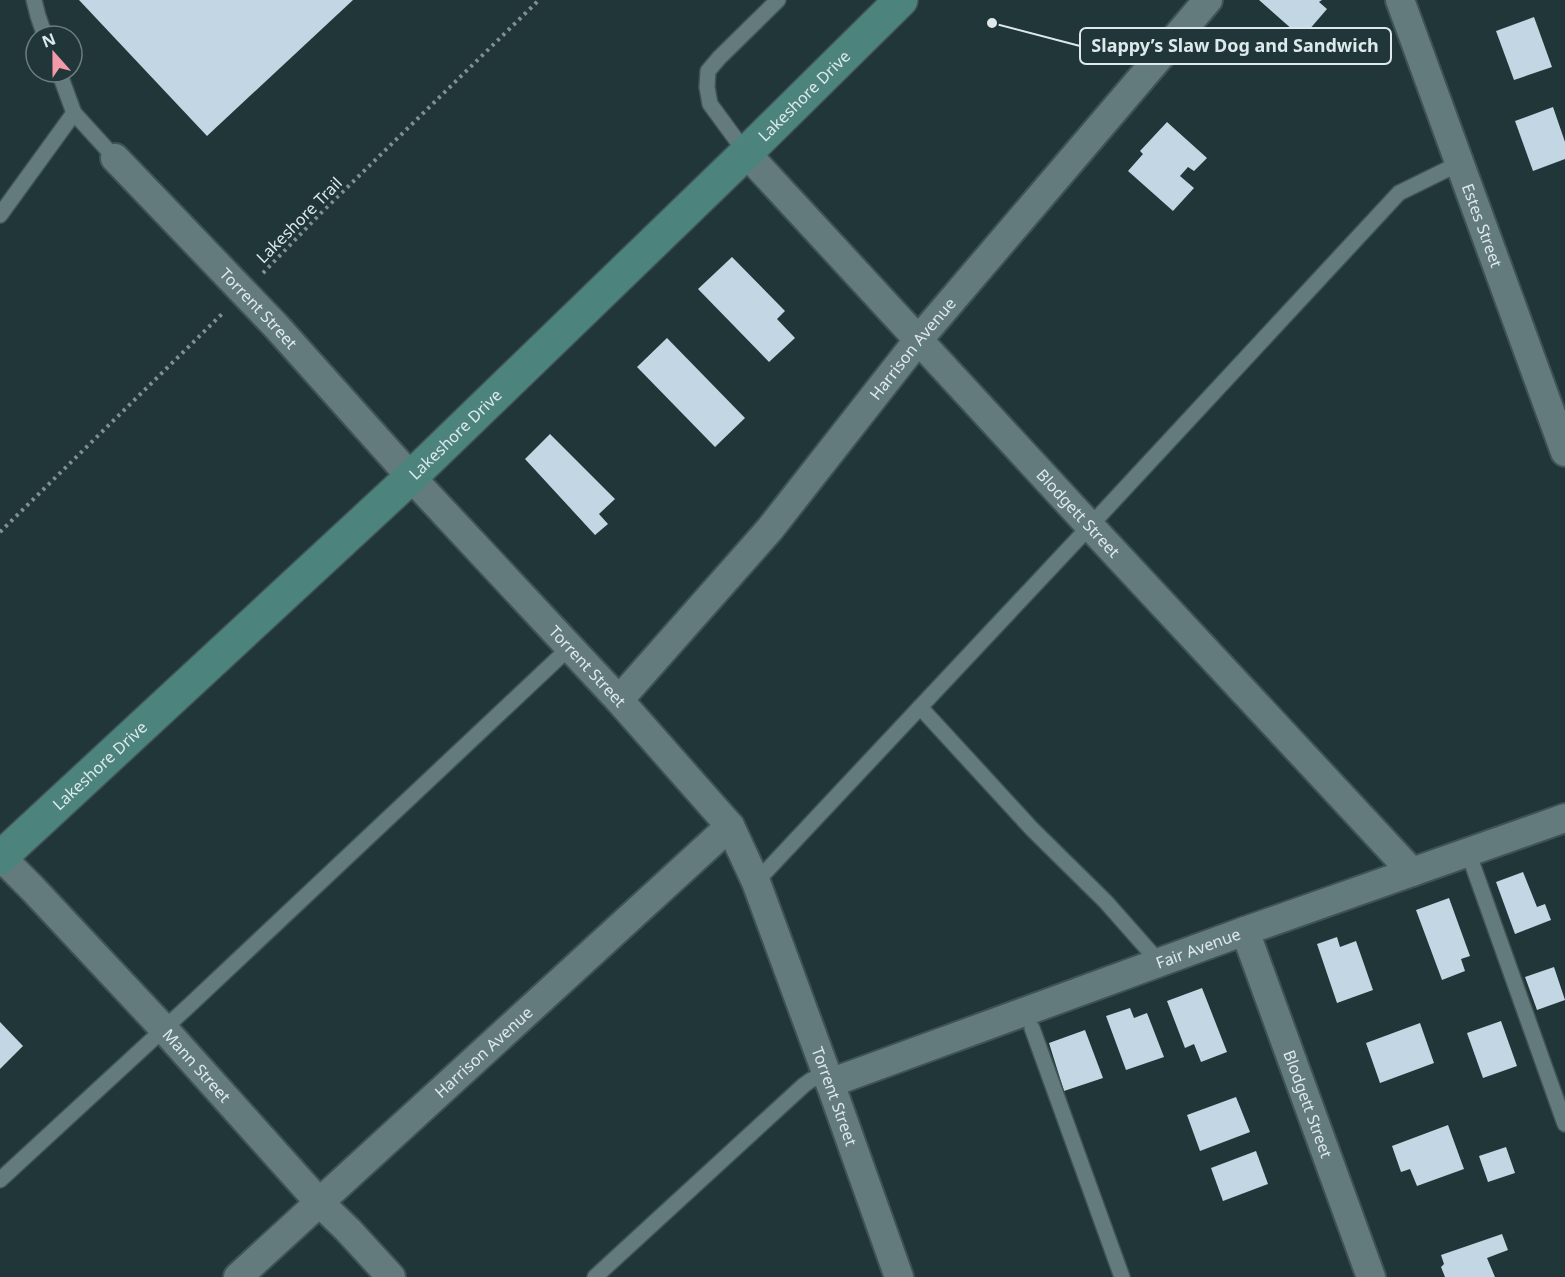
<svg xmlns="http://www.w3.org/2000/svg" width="1565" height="1277" font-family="'Noto Sans',sans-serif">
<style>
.building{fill:#c3d6e3}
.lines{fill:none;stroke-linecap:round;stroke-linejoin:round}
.lane-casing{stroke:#3f5254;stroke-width:18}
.street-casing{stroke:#3f5254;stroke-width:32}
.secondary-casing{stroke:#3f5254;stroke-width:36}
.path{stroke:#819193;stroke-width:4;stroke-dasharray:3 4.5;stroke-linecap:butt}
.lane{stroke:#647b7d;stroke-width:15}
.street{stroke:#647b7d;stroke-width:28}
.secondary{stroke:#4c847d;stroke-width:33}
.labels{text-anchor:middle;stroke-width:6;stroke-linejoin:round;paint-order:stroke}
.street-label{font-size:16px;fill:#dde9eb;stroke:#213638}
.leader{fill:none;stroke:#dde9eb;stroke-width:2}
.callout-dot{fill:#dde9eb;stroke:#213638;stroke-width:2}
.callout{fill:#213638;stroke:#dde9eb;stroke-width:2}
.callout-label{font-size:18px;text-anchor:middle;font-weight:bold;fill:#dde9eb}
</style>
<rect width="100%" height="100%" fill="#213638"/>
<!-- building -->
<g class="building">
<polygon points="79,0 353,0 207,136"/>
<polygon points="1259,0 1322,0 1319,2 1327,9 1302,38"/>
<polygon points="1534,17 1552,67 1514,80 1496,31"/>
<polygon points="1553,107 1565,142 1565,159 1533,171 1515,121"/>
<polygon points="1167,122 1207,158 1194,171 1188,167 1180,176 1194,188 1173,211 1128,171 1143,154 1140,151"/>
<polygon points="732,257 785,311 777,319 795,338 769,362 698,289"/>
<polygon points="667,338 745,418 715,447 637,367"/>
<polygon points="550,434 615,499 599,514 608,524 595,535 525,459"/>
<polygon points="1523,872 1537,907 1545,904 1551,920 1515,934 1496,882"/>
<polygon points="1449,898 1470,956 1461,959 1465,971 1442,980 1416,910"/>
<polygon points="1337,937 1340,947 1356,941 1373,990 1337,1003 1317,944"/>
<polygon points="1554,967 1565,1000 1537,1010 1525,977"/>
<polygon points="1202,988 1227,1052 1201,1062 1194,1044 1185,1048 1167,1001"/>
<polygon points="1130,1008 1134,1018 1147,1013 1164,1057 1126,1070 1106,1016"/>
<polygon points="1501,1021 1517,1066 1483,1078 1467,1033"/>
<polygon points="0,1022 23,1046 0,1069"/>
<polygon points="1420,1023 1434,1063 1380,1083 1366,1043"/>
<polygon points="1085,1030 1103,1078 1064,1091 1049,1043"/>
<polygon points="1236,1097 1250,1132 1200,1151 1187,1115"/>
<polygon points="1448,1125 1464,1169 1417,1186 1410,1169 1401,1172 1392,1146"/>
<polygon points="1506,1147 1515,1173 1488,1182 1479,1156"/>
<polygon points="1256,1151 1268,1184 1223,1201 1211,1168"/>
<polygon points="1502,1234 1508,1250 1487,1258 1495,1277 1445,1277 1441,1267 1444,1264 1441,1255"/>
</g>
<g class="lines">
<defs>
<g id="lane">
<polyline points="34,0 38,16 45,36"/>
<polyline points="59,72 74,113 115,158"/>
<polyline points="746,153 710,104 707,87 708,71 719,58 778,0"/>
<polyline points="0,215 74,113"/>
<polyline points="920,707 1032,829 1106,902 1159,962"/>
<polyline points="1468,852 1565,1124"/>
<polyline points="756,882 1090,526 1399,193 1460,163"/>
<polyline points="1032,1028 1122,1277"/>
<polyline points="0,1180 193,1002 569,648"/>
<polyline points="595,1277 804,1085 811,1080 827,1074"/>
</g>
<g id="street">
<path id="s1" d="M1400,0l165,452"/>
<path id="s2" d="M746,153l344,373 322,346"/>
<path id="s3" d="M115,158l161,168 135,151 208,223 111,126 26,56 74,201 69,194"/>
<path id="s4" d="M619,700l151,-171 149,-190 289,-339"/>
<path id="s5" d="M1,857l32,32 131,140 155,173 29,28 43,47"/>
<path id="s6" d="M1245,931l126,346"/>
<path id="s7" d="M830,1083l415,-152 320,-113"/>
<path id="s8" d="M238,1277l492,-451"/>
</g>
<g id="secondary">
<path id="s9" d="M0,858l411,-381 335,-324 155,-153"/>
</g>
</defs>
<!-- lane casing -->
<use href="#lane" class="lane-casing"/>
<!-- street casing -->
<use href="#street" class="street-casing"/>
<!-- secondary casing -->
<use href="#secondary" class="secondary-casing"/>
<!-- path -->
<g class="path">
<polyline points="263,273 321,213 539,0"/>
<polyline points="0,532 224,312"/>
</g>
<!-- lane -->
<use href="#lane" class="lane"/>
<!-- street -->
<use href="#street" class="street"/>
<!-- secondary -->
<use href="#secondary" class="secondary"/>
</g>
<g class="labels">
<!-- street labels -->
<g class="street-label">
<text dy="6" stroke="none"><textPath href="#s9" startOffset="1108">Lakeshore Drive</textPath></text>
<text transform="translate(299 220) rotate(-45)" y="6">Lakeshore Trail</text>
<text dy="6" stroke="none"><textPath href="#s1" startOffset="240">Estes Street</textPath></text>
<text dy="6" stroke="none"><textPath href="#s3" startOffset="208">Torrent Street</textPath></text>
<text dy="6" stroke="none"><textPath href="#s4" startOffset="458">Harrison Avenue</textPath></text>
<text dy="6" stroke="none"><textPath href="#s9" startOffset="622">Lakeshore Drive</textPath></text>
<text dy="6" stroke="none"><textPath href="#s2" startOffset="490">Blodgett Street</textPath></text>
<text dy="6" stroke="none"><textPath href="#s3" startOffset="694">Torrent Street</textPath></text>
<text dy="6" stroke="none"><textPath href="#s9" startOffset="136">Lakeshore Drive</textPath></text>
<text dy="6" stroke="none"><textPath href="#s7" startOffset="392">Fair Avenue</textPath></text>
<text dy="6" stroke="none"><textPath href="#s8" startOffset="333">Harrison Avenue</textPath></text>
<text dy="6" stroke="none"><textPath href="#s5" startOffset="286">Mann Street</textPath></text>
<text dy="6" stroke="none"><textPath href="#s3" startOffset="1198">Torrent Street</textPath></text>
<text dy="6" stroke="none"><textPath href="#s6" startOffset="184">Blodgett Street</textPath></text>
</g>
</g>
<!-- callouts -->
<path class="leader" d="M992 23L1080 46"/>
<circle class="callout-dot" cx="992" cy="23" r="6"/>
<rect class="callout" x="1080" y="28" width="311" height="36" rx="6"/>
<g class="callout-label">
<text x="1235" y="52">Slappy’s Slaw Dog and Sandwich</text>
</g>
<!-- north arrow -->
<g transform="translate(54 54) rotate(339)"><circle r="28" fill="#213638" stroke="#6c7e80" stroke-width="1.5"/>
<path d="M0-4.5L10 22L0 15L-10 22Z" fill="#f39aaa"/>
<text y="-9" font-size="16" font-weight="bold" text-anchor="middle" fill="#dde9eb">N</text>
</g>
</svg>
